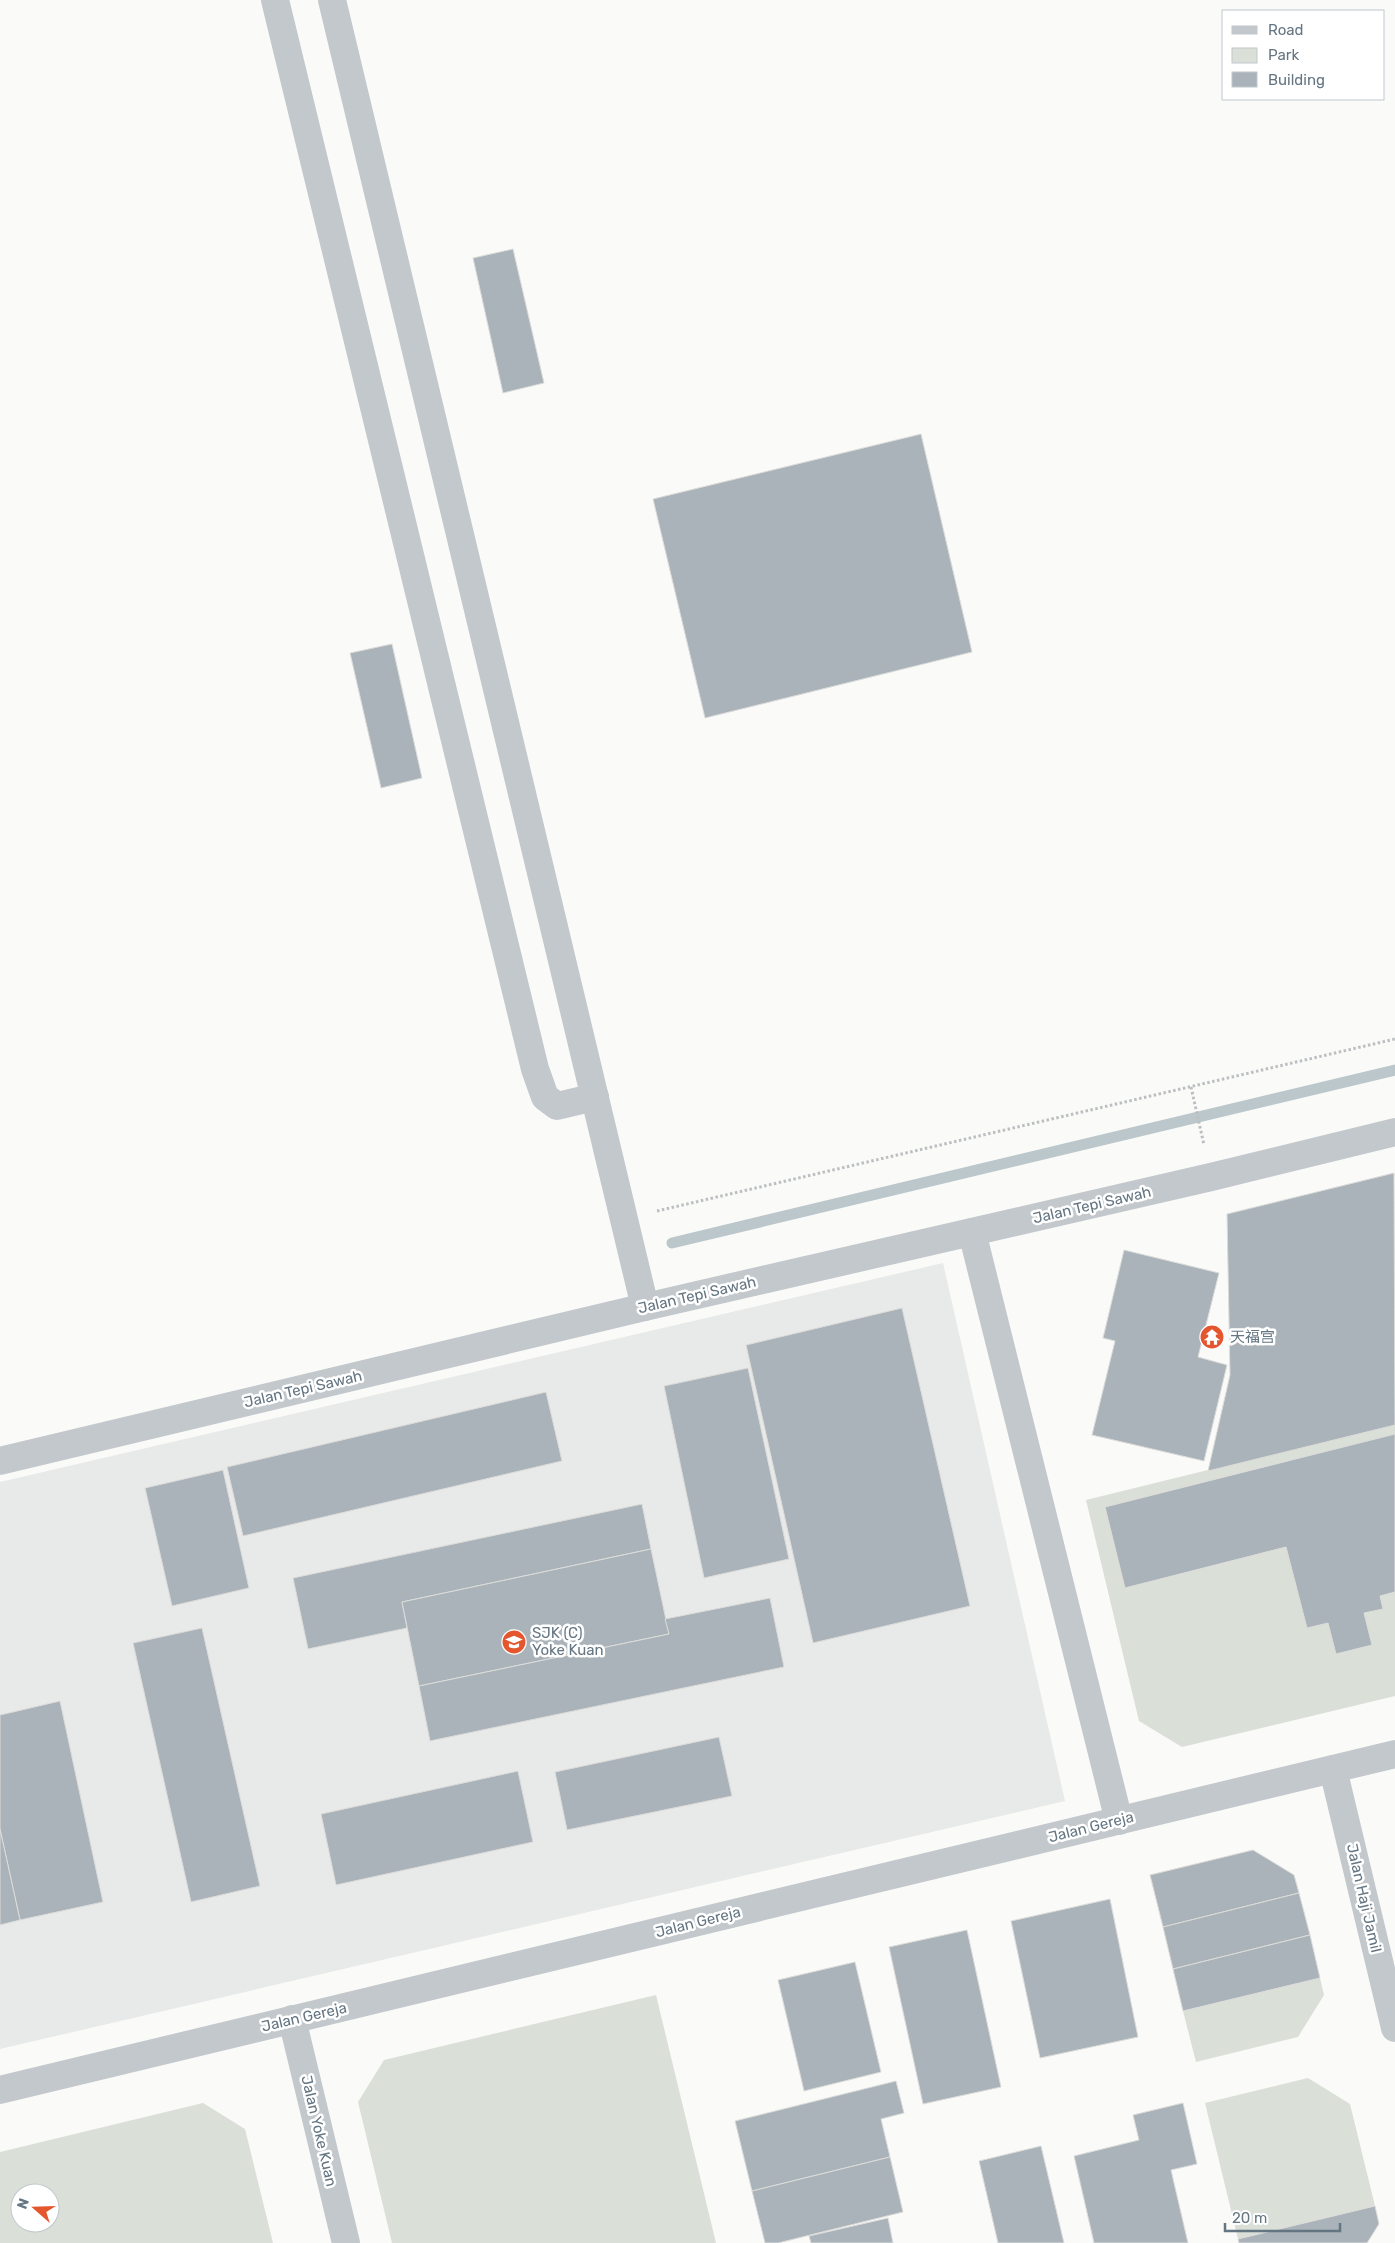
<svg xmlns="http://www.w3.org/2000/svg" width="1395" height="2243" font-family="Rubik,'Noto Sans SC',sans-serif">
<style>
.built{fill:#e8e9e9}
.green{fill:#dadfd7;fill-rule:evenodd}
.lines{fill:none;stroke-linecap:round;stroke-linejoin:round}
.stream{stroke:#bbc7cb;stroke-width:11}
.building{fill:#aab3b9;stroke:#dcdcda}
.path{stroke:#bbbfc2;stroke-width:3;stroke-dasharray:2.5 2.5;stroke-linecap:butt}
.minor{stroke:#c3c8cc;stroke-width:28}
.tertiary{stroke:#c3c8cc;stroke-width:28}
.labels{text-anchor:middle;stroke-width:5;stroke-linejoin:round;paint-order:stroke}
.street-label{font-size:15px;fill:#657683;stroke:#fff}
.poi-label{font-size:15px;fill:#657683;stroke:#fff;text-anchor:start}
</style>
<rect width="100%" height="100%" fill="#fafaf8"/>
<!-- built -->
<polygon class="built" points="943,1263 1065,1801 0,2049 0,1482"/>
<!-- green -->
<g class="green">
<polygon points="1395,1424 1395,1434 1105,1507 1126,1588 1286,1547 1307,1627 1328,1623 1336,1654 1372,1645 1364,1613 1383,1609 1380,1596 1395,1592 1395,1696 1182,1747 1139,1721 1086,1500"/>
<polygon points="1320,1978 1324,1995 1298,2037 1196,2062 1183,2011"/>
<polygon points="656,1995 716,2243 392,2243 358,2102 384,2060"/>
<polygon points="1308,2078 1350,2104 1375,2206 1238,2239 1205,2103"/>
<path d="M203,2103l42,26 28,114h-273v-91zM20,2193h30v30h-30z"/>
</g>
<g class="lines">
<!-- stream -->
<polyline class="stream" points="672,1243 1395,1070"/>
</g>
<!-- building -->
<g class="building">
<polygon points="513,249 544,383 503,393 473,258"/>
<polygon points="921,434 972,652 705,718 653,499"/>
<polygon points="392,644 422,778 381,788 350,653"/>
<polygon points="1394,1173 1395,1425 1208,1471 1230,1375 1227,1214"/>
<polygon points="1124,1250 1219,1273 1198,1357 1227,1365 1204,1461 1092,1435 1115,1341 1103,1338"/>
<polygon points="902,1308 970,1606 813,1643 746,1345"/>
<polygon points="748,1368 789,1559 704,1578 664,1386"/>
<polygon points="546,1392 562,1461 243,1536 227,1467"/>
<polygon points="1395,1434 1395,1592 1380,1596 1383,1609 1364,1613 1372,1645 1336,1654 1328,1623 1307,1628 1286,1547 1125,1588 1105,1507"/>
<polygon points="223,1470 249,1588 172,1606 145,1488"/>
<polygon points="642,1504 651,1549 402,1602 407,1628 308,1649 293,1578"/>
<polygon points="651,1549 669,1634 419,1686 402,1602"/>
<polygon points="770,1598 784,1667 430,1741 419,1686 669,1634 665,1619"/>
<polygon points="202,1628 260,1886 191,1902 133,1643"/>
<polygon points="60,1701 103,1902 20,1920 0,1829 0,1715"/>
<polygon points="719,1737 732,1796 567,1830 555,1772"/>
<polygon points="518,1771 533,1842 336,1885 321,1814"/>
<polygon points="0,1829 20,1920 0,1925"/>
<polygon points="1253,1850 1294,1875 1299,1893 1163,1927 1150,1875"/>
<polygon points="1299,1893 1310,1935 1173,1969 1163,1927"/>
<polygon points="1110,1899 1138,2037 1040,2058 1011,1921"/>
<polygon points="967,1930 1001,2087 923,2104 889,1947"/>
<polygon points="1310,1935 1320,1978 1183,2011 1173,1969"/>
<polygon points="855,1962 881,2072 804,2091 778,1980"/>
<polygon points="896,2081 904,2113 881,2119 890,2157 752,2191 735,2121"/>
<polygon points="1183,2103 1197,2164 1171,2170 1188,2243 1094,2243 1074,2156 1139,2140 1133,2115"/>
<polygon points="1041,2146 1064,2243 998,2243 979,2161"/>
<polygon points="890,2157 903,2212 778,2243 765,2243 752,2191"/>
<polygon points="1375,2206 1379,2224 1367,2243 1239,2243 1238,2239"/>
<polygon points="888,2218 893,2243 811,2243 809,2236"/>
</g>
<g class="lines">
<!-- path -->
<g class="path">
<polyline points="1191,1087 1204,1145"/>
<polyline points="657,1211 1395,1039"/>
</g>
<!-- minor -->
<g class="minor">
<polyline points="275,0 535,1069 545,1097 557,1106 595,1097"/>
<polyline points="332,0 645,1307"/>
<polyline points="972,1232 1119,1821"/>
<polyline points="1333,1769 1395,2028"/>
<polyline points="292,2019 346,2243"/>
<polyline points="0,2090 1395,1754"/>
</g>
<!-- tertiary -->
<polyline class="tertiary" points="0,1461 645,1307 1211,1177 1395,1132"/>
</g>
<!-- icons -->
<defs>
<symbol id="temple-disc" viewBox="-11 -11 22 22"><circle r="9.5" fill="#e4572e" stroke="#fff"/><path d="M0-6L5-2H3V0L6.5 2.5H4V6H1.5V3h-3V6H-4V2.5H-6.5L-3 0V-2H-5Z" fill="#fff"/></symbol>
<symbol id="school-disc" viewBox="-11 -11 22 22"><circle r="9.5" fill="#e4572e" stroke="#fff"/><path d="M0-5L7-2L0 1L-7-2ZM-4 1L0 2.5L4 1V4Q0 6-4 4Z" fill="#fff"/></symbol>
</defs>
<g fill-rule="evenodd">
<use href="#temple-disc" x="1198" y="1323" width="28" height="28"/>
<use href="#school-disc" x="500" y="1628" width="28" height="28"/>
</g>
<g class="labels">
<!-- street labels -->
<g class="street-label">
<text transform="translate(1092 1205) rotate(-13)" y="5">Jalan Tepi Sawah</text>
<text transform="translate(697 1295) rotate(-13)" y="5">Jalan Tepi Sawah</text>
<text transform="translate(303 1389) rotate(-13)" y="5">Jalan Tepi Sawah</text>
<text transform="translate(1091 1827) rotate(-14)" y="5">Jalan Gereja</text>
<text transform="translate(1364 1898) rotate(77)" y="5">Jalan Haji Jamil</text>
<text transform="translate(698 1922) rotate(-14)" y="5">Jalan Gereja</text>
<text transform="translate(304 2017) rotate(-13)" y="5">Jalan Gereja</text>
<text transform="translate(319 2131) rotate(77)" y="5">Jalan Yoke Kuan</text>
</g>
<!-- poi labels -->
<g class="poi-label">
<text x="1230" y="1342">天福宫</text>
<text x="532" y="1638">SJK (C)<tspan x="532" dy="17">Yoke Kuan</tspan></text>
</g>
</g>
<!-- legend -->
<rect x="1222" y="10" width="162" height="90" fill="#ffffff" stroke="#c1c8cd"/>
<rect x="1232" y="26" width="25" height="8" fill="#c3c8cc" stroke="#c1c8cd"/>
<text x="1268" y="35" font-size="15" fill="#657683">Road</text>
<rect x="1232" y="48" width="25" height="15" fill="#dadfd7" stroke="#c1c8cd"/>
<text x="1268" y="60" font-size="15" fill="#657683">Park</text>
<rect x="1232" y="72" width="25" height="15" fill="#aab3b9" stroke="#c1c8cd"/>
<text x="1268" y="85" font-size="15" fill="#657683">Building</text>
<!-- north arrow -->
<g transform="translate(35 2208) rotate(290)"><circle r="24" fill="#ffffff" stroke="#c1c8cd"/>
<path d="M0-4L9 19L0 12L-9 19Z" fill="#e4572e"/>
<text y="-8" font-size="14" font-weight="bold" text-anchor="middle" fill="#657683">N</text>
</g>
<!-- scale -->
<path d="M1225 2223v8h115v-8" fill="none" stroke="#657683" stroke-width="2.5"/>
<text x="1232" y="2223" font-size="15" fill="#657683" stroke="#ffffff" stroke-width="4" paint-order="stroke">20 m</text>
</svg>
